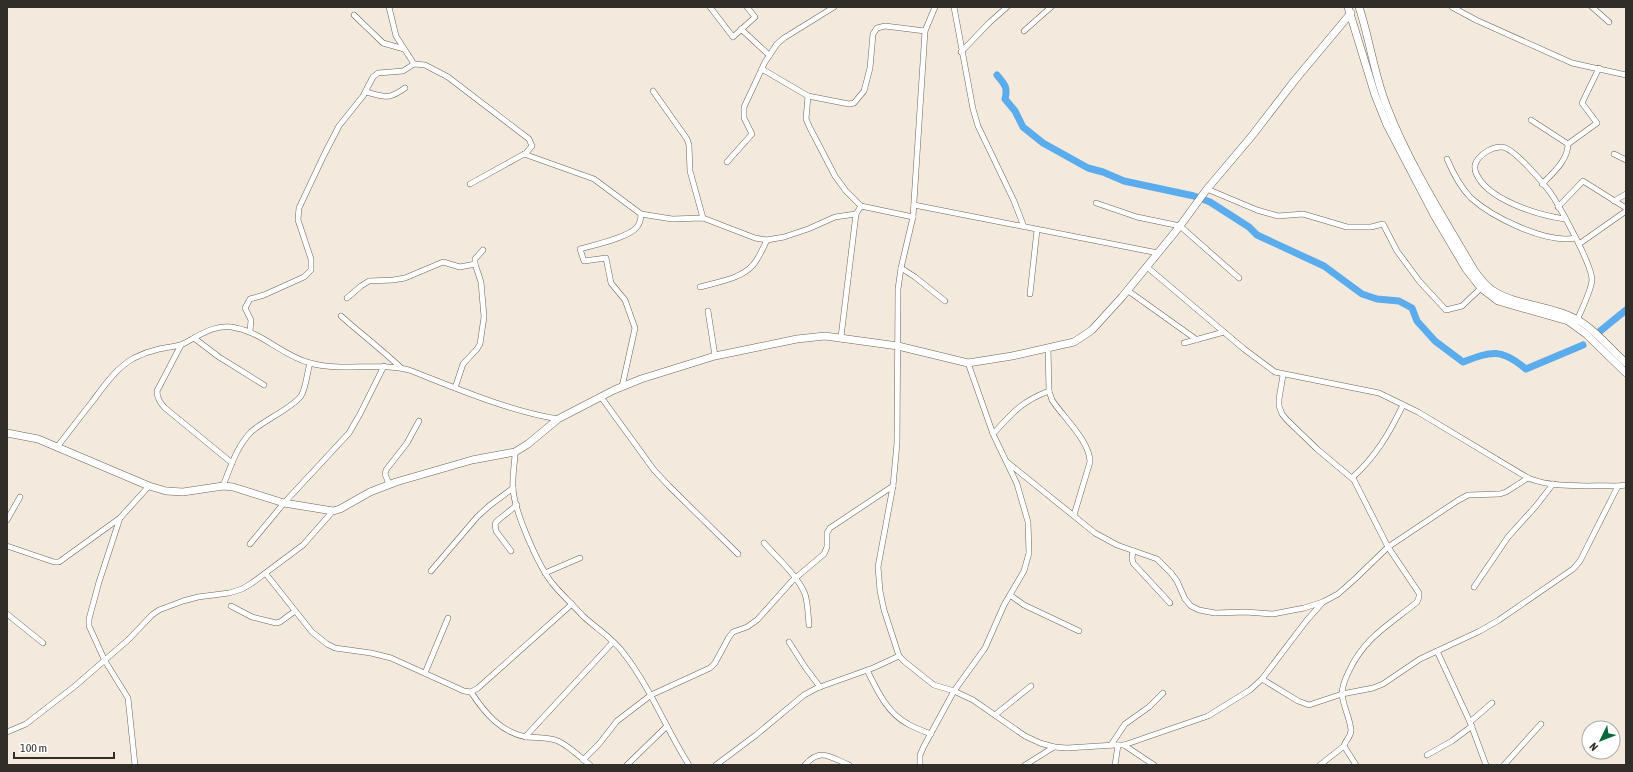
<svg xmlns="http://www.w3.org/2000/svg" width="1633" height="772" font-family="'Asap Condensed',sans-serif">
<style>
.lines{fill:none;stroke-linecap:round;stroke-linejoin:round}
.canal{stroke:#5bacec;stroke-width:7}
.street-casing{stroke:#6c6459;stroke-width:6}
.secondary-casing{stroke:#6c6459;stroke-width:8}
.street{stroke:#fff;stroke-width:5}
.secondary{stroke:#fff;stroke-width:7}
</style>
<rect width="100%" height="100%" fill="#f3e9dd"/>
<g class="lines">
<!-- canal -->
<g class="canal">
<path d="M997,75c8,10 11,12 8,24l10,12 8,16 20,16 45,25 15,4 21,9 70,15 16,6 39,25 8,8 67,31 38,28 15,5 22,2 13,7 5,13 18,20 28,21c29,-11 38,-14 63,7l57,-24"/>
<polyline points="1599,332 1626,310"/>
</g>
<defs>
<g id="street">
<polyline points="389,7 396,36 414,64"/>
<polyline points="710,7 733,37 755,17 747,7"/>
<polyline points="935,7 925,31 913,217 901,268 898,289 897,443 893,486 878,567 880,591 884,610 899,656 905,662 934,685 954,691 973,700 1025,736 1040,743 1054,747 1067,748 1115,745 1124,745 1208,716 1250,690 1262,679 1307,620 1323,602"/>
<polyline points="954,7 973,109 978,126 1014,201 1024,227"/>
<polyline points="1452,7 1476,20 1572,63 1626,75"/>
<polyline points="1592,7 1609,22"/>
<polyline points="354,15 383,43 404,49"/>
<polyline points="741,29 769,55"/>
<polyline points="1024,31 1051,7"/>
<polyline points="961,52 990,22 1007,7"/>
<polyline points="762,69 808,96 849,104 854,103 864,91 870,68 873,34 877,28 885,26 925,31"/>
<polyline points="653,91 687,139 689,145 690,171 703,218"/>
<path d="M366,92c20,5 22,8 39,-4"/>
<polyline points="808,96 806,119 810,128 835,176 846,191 861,206 913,217"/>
<path d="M1531,120l37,24c0,16 -15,29 -26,40"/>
<polyline points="1568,144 1597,123 1582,103 1599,68"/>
<polyline points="524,154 594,179 641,214 672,219 703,218 755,238 767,240 784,237 808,229 835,217 856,214"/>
<polyline points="1614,154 1626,160"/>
<path d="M1447,159c6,14 13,28 24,39 21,19 75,46 104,40"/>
<polyline points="727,162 752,134 744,118 744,107 765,62 777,44 784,38 834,7"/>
<polyline points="1207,189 1257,210 1278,216 1303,214 1347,227 1371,227 1383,224 1397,251 1420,282 1446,310 1462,306 1481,288"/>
<polyline points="1614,201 1626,194"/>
<polyline points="1096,203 1137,217 1180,226 1239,278"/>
<polyline points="914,205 1158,253"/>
<polyline points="1558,207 1583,181 1626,208"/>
<path d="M1565,219c-27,-4 -78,-19 -89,-46 -2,-5 -2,-9 2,-14 5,-6 14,-12 23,-12 12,-1 46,40 53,51 9,15 38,67 38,82 -1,12 -12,32 -16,43"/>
<polyline points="1579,244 1626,211"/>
<path d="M1147,267l97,82 31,23 104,21 39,19 110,66c27,11 61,7 90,8l8,-1"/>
<polyline points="901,268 915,277 945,301"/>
<path d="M700,287c17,-5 41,-8 53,-22 6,-7 10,-17 14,-25"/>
<polyline points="1127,290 1197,340"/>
<polyline points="1030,294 1037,230"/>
<polyline points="347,298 361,286 369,281 393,280 405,278 443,262 460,267 475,264"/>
<polyline points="708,311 715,356"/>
<path d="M341,316c19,17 40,33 59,51"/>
<polyline points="250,332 251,320 245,308 250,299 264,295 304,277 311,270 311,259 298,220 299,208 324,155 339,126 363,96 373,77 378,73 403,71 414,64 425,65 448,77 529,139 532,146 526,153 470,184"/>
<polyline points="841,337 856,214 861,206"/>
<polyline points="194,338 219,357 264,385"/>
<polyline points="1184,343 1224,332"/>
<path d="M181,345l-24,46c0,7 3,12 8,17l67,55"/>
<path d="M1048,348l1,43 3,9c11,17 38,41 38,62l-16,53"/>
<path d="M1283,375l-4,24v7l3,8 5,6 30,29 37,31 34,67 31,46v4l-2,5c-28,23 -52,35 -68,69 -3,6 -7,16 -7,23 1,12 8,24 9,36 0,8 -6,10 -7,16l12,19"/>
<path d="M622,387l13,-59 -10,-28 -14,-17 -5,-25 -22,3 -4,-12c14,-4 47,-11 56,-21 4,-4 5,-8 5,-14"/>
<polyline points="455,388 463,364 477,349 480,344 484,317 481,282 475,264 475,259 483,250"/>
<polyline points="601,397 654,470 669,486 738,554"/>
<path d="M993,434c19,-21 29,-33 56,-43"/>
<path d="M57,447c12,-15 23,-30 35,-45 12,-16 24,-34 42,-44 8,-4 16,-7 25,-9 8,-2 17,-2 24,-5 17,-9 33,-21 53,-16 27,5 47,28 74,35 32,9 66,-1 99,7 49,19 97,40 149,49"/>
<path d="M515,452c0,11 -3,24 -2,36 1,23 25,77 39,95 9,11 21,22 31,33 15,14 30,22 42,39 26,34 41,74 64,110"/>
<polyline points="1007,462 1095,533 1117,545 1157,559 1171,573 1177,581 1185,599 1191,606 1199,610 1215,613 1246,612 1273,614 1304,608 1323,602 1338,594 1356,578 1388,547 1457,501 1468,495 1500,494 1506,492 1528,478"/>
<path d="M1352,478c24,-22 37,-44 51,-73"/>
<polyline points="389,484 385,474 386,470 407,443 419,421"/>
<path d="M223,486c7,-18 14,-40 28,-54 13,-12 40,-23 50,-36 5,-8 6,-23 9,-33"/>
<polyline points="120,518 99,582 89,619 89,626 105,661 128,698 135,765"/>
<polyline points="7,520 20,497"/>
<path d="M764,543c14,16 33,32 41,51 3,9 3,21 4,31"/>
<polyline points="250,544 284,503 349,433 360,414 384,366"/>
<polyline points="7,546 54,562 59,562 120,518 149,486"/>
<polyline points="511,551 496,531 495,524 497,521 517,505"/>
<polyline points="1133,551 1132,558 1133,563 1170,603"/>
<polyline points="431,571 477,517 489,506 513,488"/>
<polyline points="545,573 580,558"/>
<polyline points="266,574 312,632 327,644 335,648 371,653 391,658 464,691 471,692 478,688 572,604"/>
<polyline points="1474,587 1508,537 1536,506 1553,484"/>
<polyline points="1010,595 1024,605 1079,631"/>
<polyline points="231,606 252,617 276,623 280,622 295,611"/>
<polyline points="7,614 43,643"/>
<polyline points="789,642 805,667 820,687"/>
<polyline points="1437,651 1470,722 1486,765"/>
<path d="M867,670c10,20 20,43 41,54 7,4 15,7 23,10"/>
<polyline points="425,673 448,618"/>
<polyline points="1262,679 1298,701 1309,705 1342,694 1373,688 1383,684 1420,659 1480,631 1499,620 1573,569 1580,561 1618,486"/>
<path d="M471,692c13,20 30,41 56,45 10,1 21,0 31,4 11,5 22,16 32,24"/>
<polyline points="995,715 1031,686"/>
<polyline points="1470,722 1492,703"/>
<polyline points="7,732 26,724 75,686 128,640 152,615 159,610 183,601 198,597 229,593 242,589 252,583 303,545 333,511"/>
<polyline points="525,737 613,642"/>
<polyline points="1111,745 1125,724 1149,707 1163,693"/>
<polyline points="1124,745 1154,765"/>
<polyline points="1427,755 1452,741 1472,726"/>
<polyline points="583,760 599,744 617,721 651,695 710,668 715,663 729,637 733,632 747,627 757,620 792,581 824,554 827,547 827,533 830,528 893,486"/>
<polyline points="627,765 667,726"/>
<polyline points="716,765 756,735 804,695 817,688 873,668 899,656"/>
<path d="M805,765c15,-18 25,-8 44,0"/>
<polyline points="920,765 920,755 924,746 954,691 985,648 1004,605 1024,571 1029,553 1028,522 1017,484 993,434 968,363"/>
<polyline points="1025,765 1054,747"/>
<polyline points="1115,765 1118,745"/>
<polyline points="1320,765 1344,746"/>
<polyline points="1504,765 1541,724"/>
</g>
<g id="secondary">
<polyline points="1348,7 1375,95 1387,125 1434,215 1466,269 1481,288 1498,301 1568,321 1586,334 1626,373"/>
<path d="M1359,7c11,33 15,68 28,100 22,57 56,110 87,163 5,7 11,15 18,20 24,16 58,15 84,29 19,10 34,30 50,44"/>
<polyline points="7,433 38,439 149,486 166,491 183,492 223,486 233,487 284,503 333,511 340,509 370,492 396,482 472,460 515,452 528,444 558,419 614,390 641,379 715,356 797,339 825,336 898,346 968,363 1012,356 1074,342 1092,330 1122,297 1180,226 1207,189 1251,137 1295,80 1351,13"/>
</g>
</defs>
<!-- street casing -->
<use href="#street" class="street-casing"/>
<!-- secondary casing -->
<use href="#secondary" class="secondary-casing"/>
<!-- street -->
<use href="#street" class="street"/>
<!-- secondary -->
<use href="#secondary" class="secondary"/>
</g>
<!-- border -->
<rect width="1633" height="772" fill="none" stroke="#312d29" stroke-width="16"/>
<!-- north arrow -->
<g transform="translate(1601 740) rotate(227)"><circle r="19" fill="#ffffff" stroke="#adaba9"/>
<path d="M0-3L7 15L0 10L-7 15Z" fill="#09673a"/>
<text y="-6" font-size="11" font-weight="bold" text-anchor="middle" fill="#312d29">N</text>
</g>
<!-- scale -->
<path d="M14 752v6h100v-6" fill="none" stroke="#312d29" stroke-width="2"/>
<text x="20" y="752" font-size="12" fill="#312d29" stroke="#ffffff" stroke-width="3" paint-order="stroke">100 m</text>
</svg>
